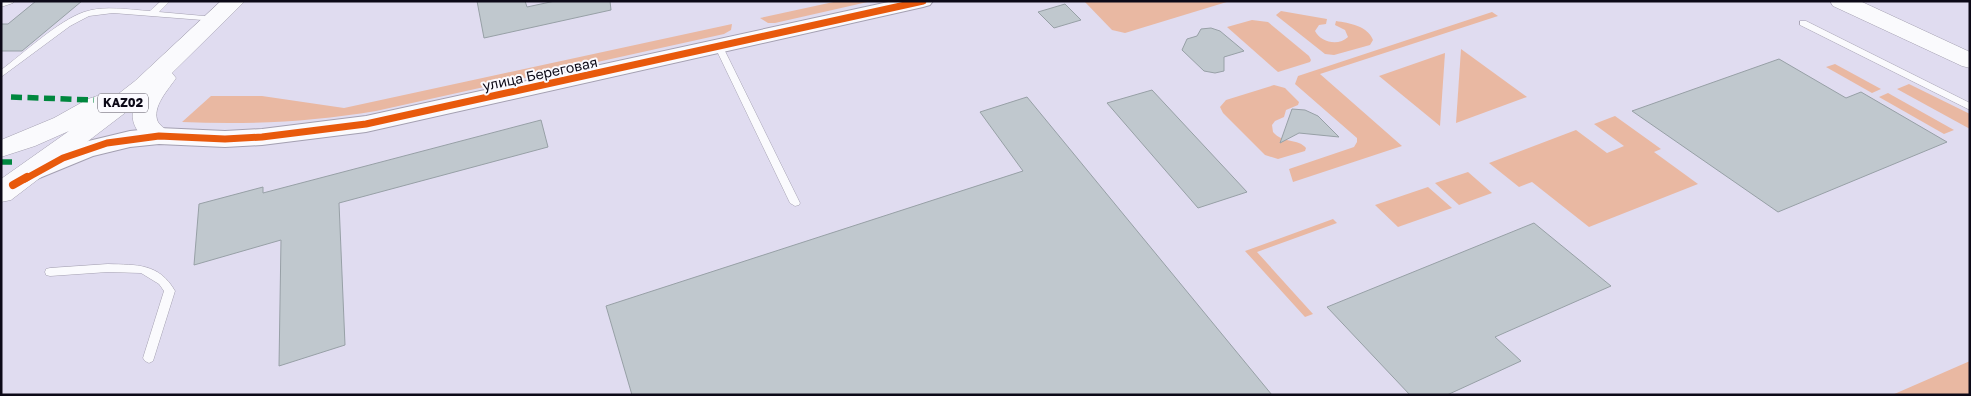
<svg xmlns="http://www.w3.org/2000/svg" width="1971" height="396" font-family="'Golos Text',sans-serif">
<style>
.green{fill:#e9b8a2}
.building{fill:#c0c8ce;stroke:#97a0a6}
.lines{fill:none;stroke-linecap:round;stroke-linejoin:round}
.service-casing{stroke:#a4a0b1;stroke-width:1}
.tertiary-casing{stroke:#a4a0b1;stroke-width:2}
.secondary-casing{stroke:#a4a0b1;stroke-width:1}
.trunk-casing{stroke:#a4a0b1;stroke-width:1}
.service{fill:#fafafd;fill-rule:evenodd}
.tertiary{fill:#fafafd;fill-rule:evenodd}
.secondary{fill:#fafafd;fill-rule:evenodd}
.trunk{fill:#fafafd;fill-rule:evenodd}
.quiet{stroke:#00873e;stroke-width:5.5;stroke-dasharray:11 5.5;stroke-linecap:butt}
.cycleway-far1-casing{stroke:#fbfaff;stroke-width:9}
.cycleway-casing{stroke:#fbfaff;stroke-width:11}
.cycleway-far1{stroke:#e8590c;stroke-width:7}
.cycleway{stroke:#e8590c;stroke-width:8}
.labels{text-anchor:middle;stroke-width:4;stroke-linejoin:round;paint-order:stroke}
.shield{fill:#fbfaff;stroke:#54515d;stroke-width:1}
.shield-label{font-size:12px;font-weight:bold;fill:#0c0917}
.street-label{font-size:14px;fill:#0c0917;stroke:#fbfaff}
</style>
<rect width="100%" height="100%" fill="#e0dcf0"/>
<!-- green -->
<g class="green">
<polygon points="838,1 872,1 775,23 768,23 760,18"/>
<polygon points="1084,1 1230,1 1125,33 1112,30"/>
<path d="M1281,11l46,8 -1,5 -7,1 -4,6c6,12 24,15 33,6l-3,-7 -10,-5 1,-4c13,2 32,5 37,19l-3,5 -36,10 -9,-1 -48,-38 -1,-1z"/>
<polygon points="1492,12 1498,16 1320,74 1402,146 1293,182 1289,169 1354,147 1357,142 1357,138 1295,84 1298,76"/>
<polygon points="1252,20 1268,22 1309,56 1311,60 1310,62 1278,72 1227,27"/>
<path d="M732,24l-1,6 -7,4 -348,77c-65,11 -128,14 -194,11l29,-26h51l82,12z"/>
<polygon points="1461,49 1527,97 1456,123"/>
<polygon points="1445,53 1440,126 1379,76"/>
<polygon points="1835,64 1881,89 1872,93 1826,67"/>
<polygon points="1909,84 1970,114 1970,129 1897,89"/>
<path d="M1274,85l11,3 14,14 -1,3 -12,5 -2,7 -9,4 -3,4 1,7c10,12 25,6 33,16l-1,3 -27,8 -13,-4 -42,-42 -3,-6 6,-7z"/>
<polygon points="1888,93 1954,130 1944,134 1879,97"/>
<polygon points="1615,116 1661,149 1654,152 1698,184 1589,227 1532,182 1519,187 1489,163 1576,130 1607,153 1624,146 1594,124"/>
<polygon points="1468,172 1492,193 1459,205 1435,183"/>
<polygon points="1428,187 1452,208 1398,227 1375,205"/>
<polygon points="1333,219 1337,223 1257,252 1313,314 1305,317 1245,251"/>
<polygon points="1970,361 1970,395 1892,395"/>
</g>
<!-- building -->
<g class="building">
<polygon points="36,1 82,1 22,51 1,51 1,24 8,24"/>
<polygon points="477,1 525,1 527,7 555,1 610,1 611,10 484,38"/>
<polygon points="1065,4 1081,20 1054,28 1038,12"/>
<polygon points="1211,28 1220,31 1244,51 1224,57 1224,71 1215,73 1204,71 1182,50 1187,39 1197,36 1201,29"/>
<polygon points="1779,59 1846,98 1861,92 1947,142 1778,212 1632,111"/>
<polygon points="1152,90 1247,192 1198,208 1107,103"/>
<polygon points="1027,97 1272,395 632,395 606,306 1023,171 980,112"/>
<polygon points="1292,109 1305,110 1318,116 1339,137 1299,133 1280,143"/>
<polygon points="541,120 548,147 339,203 345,345 279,366 281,240 194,265 199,204 263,187 263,193"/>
<polygon points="1534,223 1611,286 1495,337 1521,361 1447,395 1410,395 1327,307"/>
</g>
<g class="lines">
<defs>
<g id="service">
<polygon points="14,1 13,3 1,7 1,2"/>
<path d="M161,1h9l-11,11 56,5 4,2 -4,2 -102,-8 -24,3 -19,10 -69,51v-7c23,-17 57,-49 83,-58 20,-7 45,-2 66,-1z"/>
<polygon points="1800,21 1806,21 1970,103 1970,110 1800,25"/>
<polygon points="719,44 723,47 800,203 799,205 795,206 790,203 715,47"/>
<path d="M108,264c29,1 51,-1 67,27l-22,70 -4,2 -4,-2 -2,-3 21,-67 -5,-7 -18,-11 -33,-1 -58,4 -4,-1 -1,-3 1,-3 4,-1z"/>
</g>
<polygon id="tertiary" points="893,1 933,1 930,5 923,7 366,132 262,145 225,147 159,144 130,147 93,156 37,179 28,177 24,171 28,165 76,144 130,131 159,128 225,131 262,129 366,116"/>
<polygon id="secondary" points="1830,1 1860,1 1970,52 1970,68 1962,66 1833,6"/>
<path id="trunk" d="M221,1h24l-73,72 4,5c-7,11 -25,29 -18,44 3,5 10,8 14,14l-4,6c-21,5 -41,-14 -34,-36l-123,94 -10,2v-23l68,-48 -34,15 -34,11v-17l53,-22 34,-19 9,-3 9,3 2,3 27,-21z"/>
</defs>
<!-- service casing -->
<use href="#service" class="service-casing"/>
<!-- tertiary casing -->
<use href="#tertiary" class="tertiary-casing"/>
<!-- secondary casing -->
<use href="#secondary" class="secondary-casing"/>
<!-- trunk casing -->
<use href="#trunk" class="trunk-casing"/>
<!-- service -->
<use href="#service" class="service"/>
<!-- tertiary -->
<use href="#tertiary" class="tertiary"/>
<!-- secondary -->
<use href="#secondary" class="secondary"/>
<!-- trunk -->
<use href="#trunk" class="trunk"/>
<!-- quiet -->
<g class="quiet">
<polyline points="11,97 94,100"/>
<polyline points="1,162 12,162"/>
</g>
<defs>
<polyline id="cycleway-far1" points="25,179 63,158 107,143 159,136 225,139 262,137 366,124 923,1"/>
<polyline id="cycleway" points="13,185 27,177"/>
</defs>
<!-- cycleway-far1 casing -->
<use href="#cycleway-far1" class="cycleway-far1-casing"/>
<!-- cycleway casing -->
<use href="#cycleway" class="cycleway-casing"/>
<!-- cycleway-far1 -->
<use href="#cycleway-far1" class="cycleway-far1"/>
<!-- cycleway -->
<use href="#cycleway" class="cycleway"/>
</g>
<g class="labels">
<!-- shield labels -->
<rect class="shield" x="98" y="93.5" width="50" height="19" rx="4"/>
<g class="shield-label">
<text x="123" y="107">KАZ02</text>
</g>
<!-- street labels -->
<g class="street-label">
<text transform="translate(540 74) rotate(-12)" y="5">улица Береговая</text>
</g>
</g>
<!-- border -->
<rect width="1971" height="396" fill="none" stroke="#0c0917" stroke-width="5"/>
</svg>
